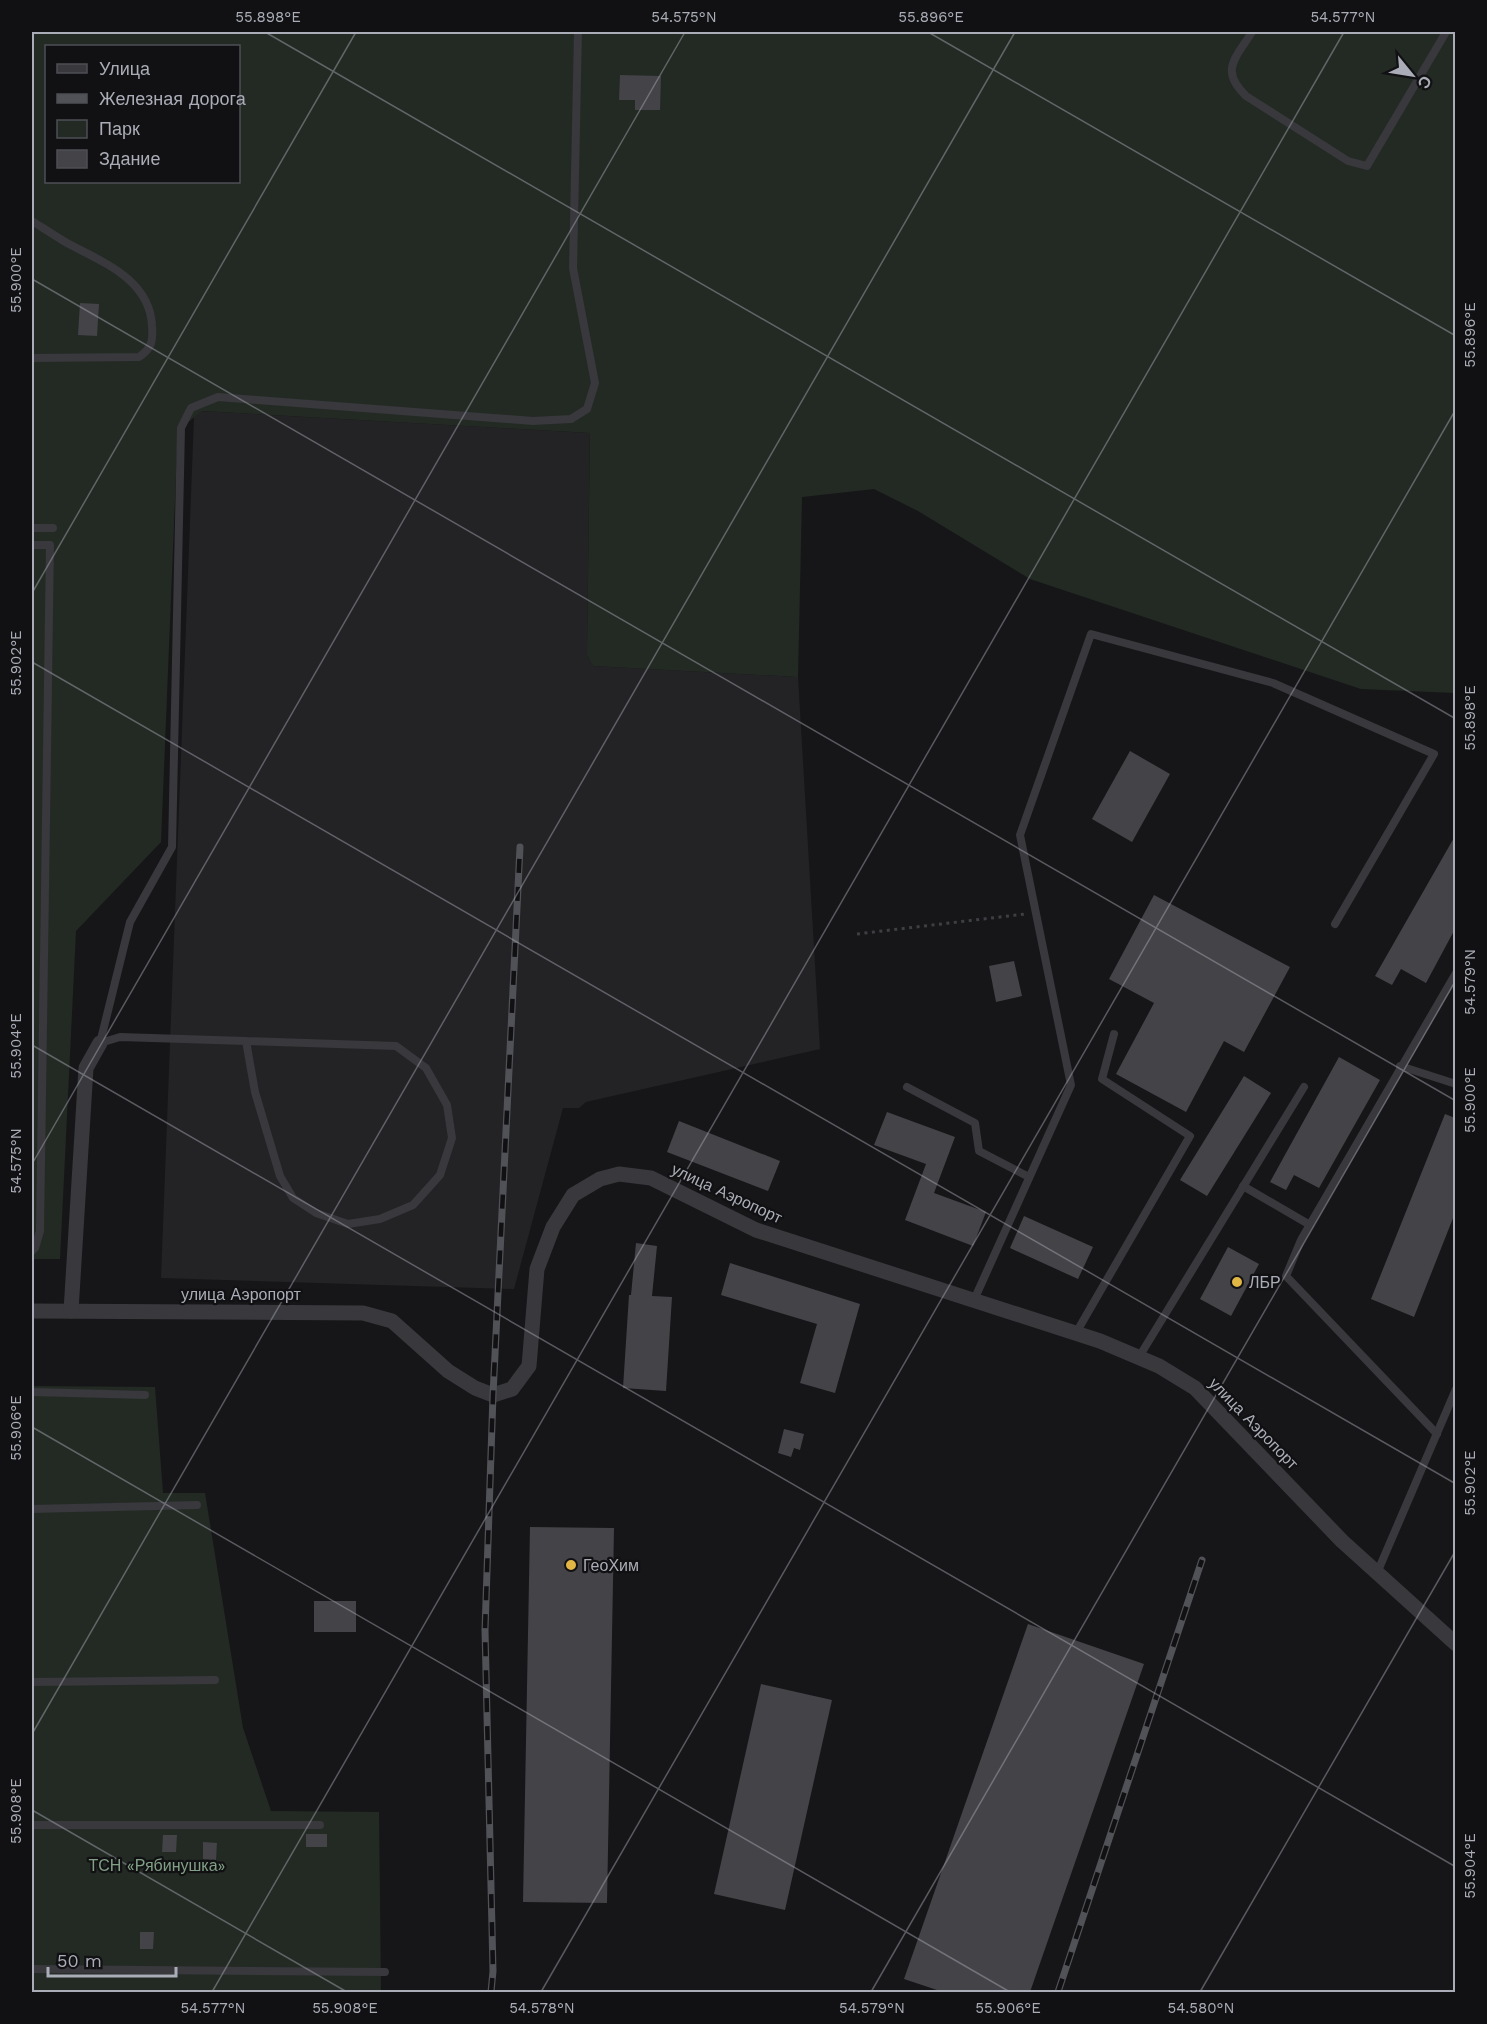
<svg xmlns="http://www.w3.org/2000/svg" width="1487" height="2024" font-family="'Work Sans',sans-serif">
<style>
.built{fill:#232225}
.green{fill:#232a24;fill-rule:evenodd}
.building{fill:#444348}
.lines{fill:none;stroke-linecap:round;stroke-linejoin:round}
.path{stroke:#3e3f43;stroke-width:3;stroke-dasharray:3 4.5;stroke-linecap:butt}
.service{stroke:#38383d;stroke-width:8}
.minor{stroke:#38383d;stroke-width:15}
.rail-casing{stroke:#515257;stroke-width:7}
.rail{stroke:#111113;stroke-width:4.5;stroke-dasharray:14;stroke-linecap:butt}
.ticks{fill:none;stroke:#aaadb7;stroke-width:1.5;stroke-opacity:0.45}
.poi-dot{fill:#e1b645;stroke:#111113;stroke-width:2}
.labels{text-anchor:middle;stroke-width:4.5;stroke-linejoin:round;paint-order:stroke}
.street-label{font-size:16px;fill:#aaadb7;stroke:#111113}
.poi-label{font-size:16px;fill:#aaadb7;stroke:#111113;text-anchor:start}
.park-label{font-size:16px;fill:#82a086;stroke:#111113}
.neatline{fill:none;stroke:#aaadb7;stroke-width:2}
.ticks-label{font-size:15px;text-anchor:middle;fill:#aaadb7}
</style>
<rect width="100%" height="100%" fill="#161618"/>
<!-- built -->
<polygon class="built" points="201,411 590,433 587,655 593,666 798,677 820,1049 586,1102 579,1108 563,1108 514,1289 161,1278 194,417"/>
<!-- green -->
<g class="green">
<path d="M32,32h1423v661l-94,-4 -331,-110 -112,-68 -44,-22 -72,8 -4,180 -205,-11 -6,-11 3,-222 -388,-22 -21,17 -3,-2 -17,416 -85,89 -16,328h-28zM46,46h192v136h-192z"/>
<polygon points="32,1386 155,1387 163,1493 205,1493 243,1728 271,1811 379,1812 381,1992 32,1992"/>
</g>
<!-- building -->
<g class="building">
<polygon points="620,75 661,76 660,110 635,110 635,100 619,100"/>
<polygon points="80,303 99,304 97,336 78,335"/>
<polygon points="1130,751 1170,774 1132,842 1092,819"/>
<polygon points="1455,836 1455,929 1426,983 1401,969 1392,985 1375,976"/>
<polygon points="1154,895 1290,967 1244,1052 1224,1041 1186,1112 1116,1074 1154,1003 1109,979"/>
<polygon points="1014,961 1022,996 996,1002 989,966"/>
<polygon points="1339,1057 1380,1080 1319,1188 1294,1175 1286,1190 1270,1182"/>
<polygon points="1244,1076 1271,1093 1207,1196 1180,1180"/>
<polygon points="887,1112 955,1137 934,1193 986,1212 973,1246 905,1220 926,1164 874,1145"/>
<polygon points="1445,1114 1455,1118 1455,1213 1414,1317 1371,1299"/>
<polygon points="679,1121 780,1161 768,1191 667,1152"/>
<polygon points="1024,1216 1093,1247 1078,1279 1010,1248"/>
<polygon points="636,1243 657,1246 652,1296 672,1297 666,1391 623,1388 629,1295 631,1295"/>
<polygon points="1228,1247 1259,1264 1231,1316 1200,1299"/>
<polygon points="730,1263 860,1304 835,1393 800,1383 817,1324 721,1295"/>
<polygon points="784,1429 804,1434 800,1450 794,1448 791,1457 778,1453"/>
<polygon points="530,1527 614,1528 607,1903 523,1902"/>
<rect x="314" y="1601" width="42" height="31"/>
<polygon points="1028,1624 1144,1664 1030,1992 943,1992 904,1979"/>
<polygon points="761,1684 832,1700 785,1910 714,1894"/>
<rect x="306" y="1834" width="21" height="13"/>
<polygon points="163,1835 177,1835 176,1852 162,1852"/>
<polygon points="203,1842 217,1843 216,1860 203,1859"/>
<polygon points="140,1932 154,1932 153,1949 140,1949"/>
</g>
<g class="lines">
<!-- path -->
<polyline class="path" points="857,934 1025,914"/>
<!-- service -->
<g class="service">
<path d="M1252,32c-16,26 -33,38 -6,64l102,65 19,5 79,-134"/>
<path d="M32,221c11,7 23,15 35,22 35,19 83,36 85,83 1,15 0,22 -13,31l-107,1"/>
<polyline points="32,528 53,528"/>
<polyline points="32,545 50,545 40,1231 35,1248 32,1251"/>
<polyline points="100,1043 130,922 172,847 181,428 191,408 218,397 533,421 571,419 587,409 595,383 573,268 578,32"/>
<polyline points="100,1043 120,1037 246,1041 396,1046 426,1068 447,1105 452,1138 440,1175 413,1205 380,1219 348,1224 316,1213 293,1198 280,1176 255,1092 246,1041"/>
<polyline points="1400,1066 1456,1084"/>
<polyline points="907,1087 975,1123 979,1151 1029,1177"/>
<polyline points="1243,1186 1310,1225"/>
<polyline points="974,1300 1071,1085 1020,835 1091,634 1273,683 1434,754 1335,924"/>
<polyline points="1076,1333 1190,1136 1102,1079 1114,1034"/>
<polyline points="1139,1357 1304,1087"/>
<polyline points="32,1392 145,1395"/>
<polyline points="1437,1434 1286,1276 1301,1240 1456,973"/>
<polyline points="32,1509 197,1505"/>
<polyline points="1377,1573 1456,1389"/>
<polyline points="32,1682 215,1680"/>
<polyline points="32,1825 320,1825"/>
<polyline points="32,1969 385,1972"/>
</g>
<!-- minor -->
<g class="minor">
<polyline points="32,1311 363,1313 392,1321 448,1371 475,1388 493,1395 512,1389 529,1366 537,1269 553,1227 573,1195 600,1179 619,1174 651,1178 756,1230 1100,1341 1159,1366 1195,1388 1342,1541 1456,1644"/>
<polyline points="71,1311 86,1068 100,1043"/>
</g>
<defs>
<g id="rail">
<polyline points="491,1992 493,1971 485,1630 493,1395 520,847"/>
<polyline points="1058,1992 1202,1560"/>
</g>
</defs>
<!-- rail casing -->
<use href="#rail" class="rail-casing"/>
<!-- rail -->
<use href="#rail" class="rail"/>
</g>
<!-- ticks -->
<path class="ticks" d="M265,32l1191,687M928,32l528,304M32,279l1424,822M32,593l324,-561M32,662l1424,822M32,1045l1424,822M32,1164l653,-1132M32,1427l978,565M32,1734l983,-1702M32,1810l315,182M212,1992l1132,-1960M541,1992l915,-1583M871,1992l585,-1012M1200,1992l256,-442"/>
<!-- markers -->
<g class="poi-dot">
<circle cx="1237" cy="1282" r="6"/>
<circle cx="571" cy="1565" r="6"/>
</g>
<g class="labels">
<!-- street labels -->
<g class="street-label">
<text transform="translate(727 1193) rotate(25)" y="6">улица Аэропорт</text>
<text x="241" y="1300">улица Аэропорт</text>
<text transform="translate(1254 1423) rotate(46)" y="6">улица Аэропорт</text>
</g>
<!-- poi labels -->
<g class="poi-label">
<text x="1249" y="1288">ЛБР</text>
<text x="583" y="1571">ГеоХим</text>
</g>
<!-- park labels -->
<g class="park-label">
<text x="157" y="1871">ТСН «Рябинушка»</text>
</g>
</g>
<!-- border -->
<rect width="1487" height="2024" fill="none" stroke="#111113" stroke-width="66"/>
<!-- legend -->
<rect x="45" y="45" width="195" height="138" fill="#111113" stroke="#4e4f55" stroke-width="1.5"/>
<rect x="57" y="64" width="30" height="9" fill="#38383d" stroke="#4e4f55" stroke-width="1.5"/>
<text x="99" y="75" font-size="18" fill="#aaadb7">Улица</text>
<rect x="57" y="94" width="30" height="9" fill="#515257" stroke="#4e4f55" stroke-width="1.5"/>
<text x="99" y="105" font-size="18" fill="#aaadb7">Железная дорога</text>
<rect x="57" y="120" width="30" height="18" fill="#232a24" stroke="#4e4f55" stroke-width="1.5"/>
<text x="99" y="135" font-size="18" fill="#aaadb7">Парк</text>
<rect x="57" y="150" width="30" height="18" fill="#444348" stroke="#4e4f55" stroke-width="1.5"/>
<text x="99" y="165" font-size="18" fill="#aaadb7">Здание</text>
<!-- north arrow -->
<g transform="translate(1412 75) rotate(120)" stroke="#111113" stroke-width="4.5" paint-order="stroke">
<path d="M0-4.5L10 22L0 15L-10 22Z" fill="#aaadb7"/>
<text y="-9" font-size="16" font-weight="bold" text-anchor="middle" fill="#aaadb7">С</text>
</g>
<!-- scale -->
<path d="M48 1967v9h128v-9" fill="none" stroke="#aaadb7" stroke-width="3"/>
<text x="57" y="1967" font-size="18" fill="#aaadb7" stroke="#111113" stroke-width="4.5" paint-order="stroke">50 m</text>
<rect x="33" y="33" width="1421" height="1958" class="neatline"/>
<g class="ticks-label">
<text x="268" y="22">55.898°E</text>
<text x="684" y="22">54.575°N</text>
<text x="931" y="22">55.896°E</text>
<text x="1343" y="22">54.577°N</text>
<text transform="translate(16 280) rotate(-90)" y="5">55.900°E</text>
<text transform="translate(1470 335) rotate(-90)" y="5">55.896°E</text>
<text transform="translate(16 663) rotate(-90)" y="5">55.902°E</text>
<text transform="translate(1470 718) rotate(-90)" y="5">55.898°E</text>
<text transform="translate(1470 982) rotate(-90)" y="5">54.579°N</text>
<text transform="translate(16 1046) rotate(-90)" y="5">55.904°E</text>
<text transform="translate(1470 1100) rotate(-90)" y="5">55.900°E</text>
<text transform="translate(16 1161) rotate(-90)" y="5">54.575°N</text>
<text transform="translate(16 1428) rotate(-90)" y="5">55.906°E</text>
<text transform="translate(1470 1483) rotate(-90)" y="5">55.902°E</text>
<text transform="translate(16 1811) rotate(-90)" y="5">55.908°E</text>
<text transform="translate(1470 1866) rotate(-90)" y="5">55.904°E</text>
<text x="213" y="2013">54.577°N</text>
<text x="345" y="2013">55.908°E</text>
<text x="542" y="2013">54.578°N</text>
<text x="872" y="2013">54.579°N</text>
<text x="1008" y="2013">55.906°E</text>
<text x="1201" y="2013">54.580°N</text>
</g>
</svg>
